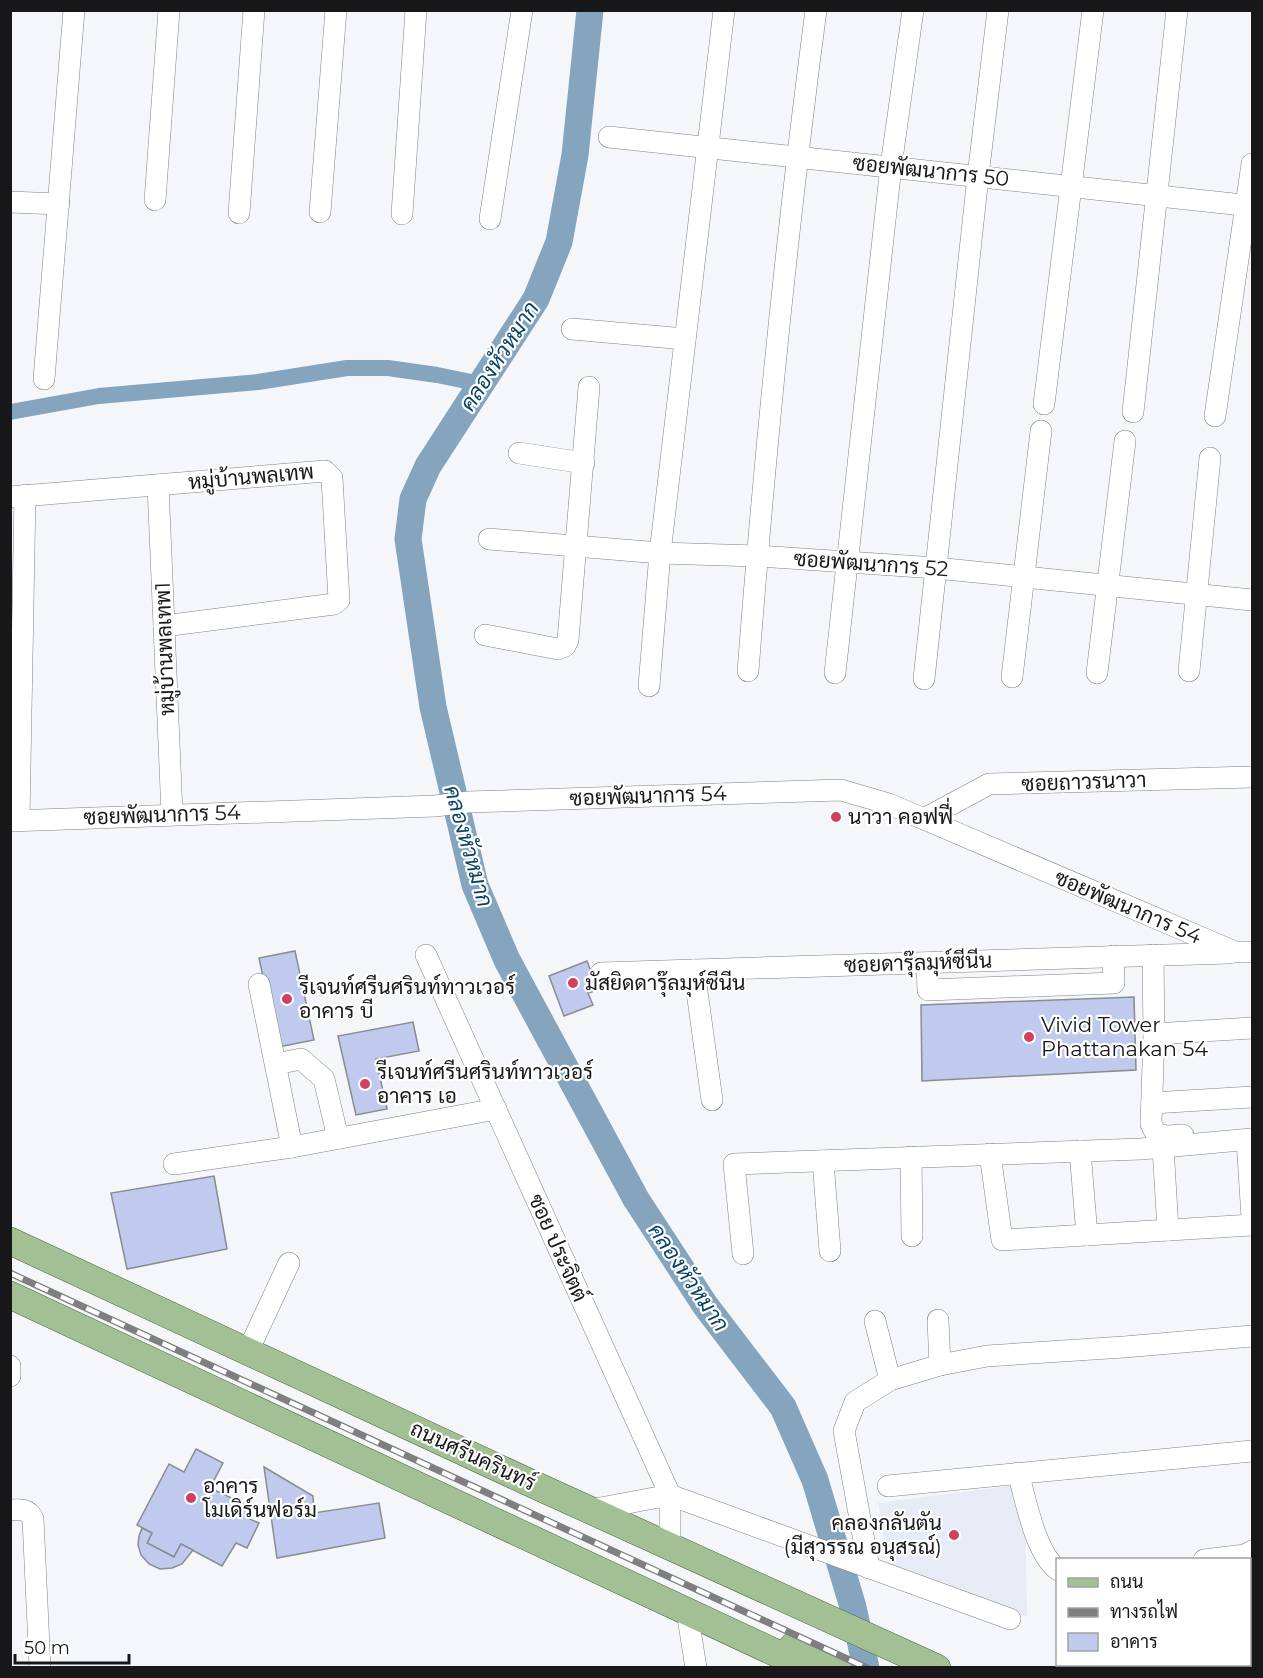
<svg xmlns="http://www.w3.org/2000/svg" width="1263" height="1678" font-family="Montserrat,Sarabun,sans-serif">
<style>
.built{fill:#e7ebf6}
.park{fill:url(#park-dots)}
.lines{fill:none;stroke-linecap:round;stroke-linejoin:round}
.canal{stroke:#85a5bf;stroke-width:16}
.river{stroke:#85a5bf;stroke-width:27}
.building{fill:#bfcaee;stroke:#8a8c8f;stroke-width:1.5}
.minor-casing{stroke:#7f8084;stroke-width:22}
.major-casing{stroke:#4a6a3c;stroke-width:28}
.minor{stroke:#fff;stroke-width:21}
.major{stroke:#a3c095;stroke-width:27}
.rail-casing{stroke:#7f7f82;stroke-width:7}
.rail{stroke:#fff;stroke-width:4.5;stroke-dasharray:14;stroke-linecap:butt}
.poi-dot{fill:#cf4061;stroke:#fff;stroke-width:2}
.labels{text-anchor:middle;stroke-width:4.5;stroke-linejoin:round;paint-order:stroke}
.street-label{font-size:21px;fill:#18181a;stroke:#fff}
.poi-label{font-size:21px;fill:#18181a;stroke:#fff;text-anchor:start}
.water-label{font-size:22px;font-style:italic;fill:#084265;stroke:#fff}
</style>
<defs>
<pattern id="park-dots" width="8" height="8" patternUnits="userSpaceOnUse" patternTransform="scale(1.5)"><rect width="8" height="8" fill="#c3d9c1"/><path d="M2 2h.1M6 6h.1" fill="none" stroke="#a7baa5" stroke-width="1.8" stroke-linecap="round"/></pattern>
</defs>
<rect width="100%" height="100%" fill="#f5f6fa"/>
<!-- built -->
<polygon class="built" points="1025,1484 1027,1617 889,1567 878,1503"/>
<!-- park -->
<polygon class="park" points="1252,1545 1252,1667 1155,1668 1157,1664 1250,1664 1250,1560"/>
<g class="lines">
<!-- canal -->
<polyline class="canal" points="10,412 99,396 258,382 347,368 388,368 437,375 481,384"/>
<!-- river -->
<polyline class="river" points="590,10 575,155 559,242 536,299 428,466 413,499 408,539 433,707 475,885 507,960 636,1199 705,1305 783,1407 815,1480 853,1607 866,1668"/>
</g>
<!-- building -->
<g class="building">
<polygon points="295,951 314,1040 278,1047 259,958"/>
<polygon points="587,961 598,990 588,993 593,1005 564,1016 549,976"/>
<polygon points="1134,997 1136,1070 922,1081 921,1005"/>
<polygon points="413,1022 419,1051 376,1059 387,1109 356,1115 338,1036"/>
<polygon points="214,1176 227,1249 127,1269 111,1193"/>
<polygon points="196,1449 223,1463 210,1488 253,1508 247,1518 259,1523 247,1548 236,1543 222,1566 181,1544 174,1557 147,1543 152,1533 137,1525 169,1464 184,1472"/>
<polygon points="264,1467 313,1496 314,1513 379,1503 385,1538 277,1558"/>
<polygon points="142,1528 152,1533 147,1543 174,1557 181,1544 193,1550 182,1564 172,1568 160,1569 149,1564 141,1555 138,1545 139,1536"/>
</g>
<g class="lines">
<defs>
<g id="minor">
<polyline points="609,137 1252,206"/>
<polyline points="155,200 169,10"/>
<polyline points="10,202 59,204"/>
<polyline points="320,212 336,10"/>
<polyline points="239,213 254,10"/>
<polyline points="402,214 416,10"/>
<polyline points="490,219 522,10"/>
<polyline points="572,329 685,339"/>
<polyline points="44,379 74,10"/>
<polyline points="1044,404 1093,10"/>
<polyline points="1133,412 1177,10"/>
<polyline points="1215,416 1252,164"/>
<polyline points="519,453 584,463"/>
<polyline points="158,485 172,814"/>
<polyline points="10,497 325,471 332,478 339,600 334,604 164,626"/>
<polyline points="489,539 660,553 757,556 936,568 1252,600"/>
<polyline points="485,635 558,649 565,646 568,640 589,387"/>
<path d="M748,671c17,-220 39,-441 68,-661"/>
<polyline points="1189,671 1210,458"/>
<polyline points="835,673 891,166 913,10"/>
<polyline points="1097,673 1125,441"/>
<polyline points="1012,677 1041,431"/>
<polyline points="924,679 978,176 998,10"/>
<polyline points="649,686 660,553 724,10"/>
<polyline points="924,819 989,784 1252,777"/>
<polyline points="19,820 25,495"/>
<polyline points="10,821 435,806 468,802 841,790 889,804 1235,952 1252,952"/>
<polyline points="426,955 670,1495 670,1546"/>
<polyline points="1153,955 1154,1034 1151,1124 1156,1134 1168,1136 1183,1135"/>
<polyline points="927,963 928,990 1114,983 1113,956"/>
<polyline points="694,970 712,1100"/>
<polyline points="601,973 1229,953"/>
<polyline points="259,984 292,1147"/>
<polyline points="1154,1034 1252,1028"/>
<polyline points="276,1064 301,1059 324,1079 338,1138"/>
<polyline points="1152,1103 1252,1097"/>
<polyline points="1247,1140 1252,1217"/>
<polyline points="1163,1147 1168,1230"/>
<polyline points="1080,1151 1087,1235"/>
<polyline points="990,1154 1002,1240 1252,1225"/>
<polyline points="911,1157 912,1236"/>
<polyline points="823,1161 830,1251"/>
<polyline points="174,1164 292,1147 496,1109"/>
<polyline points="743,1254 734,1164 1141,1149 1252,1139"/>
<polyline points="938,1320 940,1365"/>
<polyline points="875,1321 890,1380"/>
<polyline points="248,1351 289,1263"/>
<polyline points="10,1366 10,1376"/>
<path d="M1018,1473c8,27 17,80 40,97"/>
<polyline points="888,1486 1252,1451"/>
<path d="M10,1510c10,-1 19,-1 23,9l7,149"/>
<polyline points="590,1510 670,1495 1010,1619"/>
<polyline points="1204,1560 1245,1555 1252,1551"/>
<polyline points="869,1568 844,1431 855,1402 890,1380 940,1365 987,1356 1124,1347 1252,1336"/>
<polyline points="687,1611 696,1668"/>
</g>
<g id="major">
<polyline points="10,1241 537,1486 937,1668"/>
<polyline points="10,1295 808,1668"/>
<polyline points="793,1646 838,1668"/>
</g>
</defs>
<!-- minor casing -->
<use href="#minor" class="minor-casing"/>
<!-- major casing -->
<use href="#major" class="major-casing"/>
<!-- minor -->
<use href="#minor" class="minor"/>
<!-- major -->
<use href="#major" class="major"/>
<defs>
<polyline id="rail" points="10,1273 867,1668"/>
</defs>
<!-- rail casing -->
<use href="#rail" class="rail-casing"/>
<!-- rail -->
<use href="#rail" class="rail"/>
</g>
<!-- markers -->
<g class="poi-dot">
<circle cx="836" cy="817" r="6"/>
<circle cx="573" cy="983" r="6"/>
<circle cx="287" cy="999" r="6"/>
<circle cx="1029" cy="1037" r="6"/>
<circle cx="365" cy="1084" r="6"/>
<circle cx="191" cy="1498" r="6"/>
<circle cx="954" cy="1535" r="6"/>
</g>
<g class="labels">
<!-- street labels -->
<g class="street-label">
<text transform="translate(931 171) rotate(6)" y="7">ซอยพัฒนาการ 50</text>
<text transform="translate(251 477) rotate(-5)" y="7">หมู่บ้านพลเทพ</text>
<text transform="translate(871 564) rotate(4)" y="7">ซอยพัฒนาการ 52</text>
<text transform="translate(165 649) rotate(-92)" y="7">หมู่บ้านพลเทพ1</text>
<text transform="translate(1084 782) rotate(-2)" y="7">ซอยถาวรนาวา</text>
<text transform="translate(648 796) rotate(-2)" y="7">ซอยพัฒนาการ 54</text>
<text transform="translate(162 815) rotate(-2)" y="7">ซอยพัฒนาการ 54</text>
<text transform="translate(1128 907) rotate(23)" y="7">ซอยพัฒนาการ 54</text>
<text transform="translate(918 963) rotate(-2)" y="7">ซอยดารุ๊ลมุห์ซีนีน</text>
<text transform="translate(558 1248) rotate(66)" y="7">ซอย ประจิตต์</text>
<text transform="translate(473 1456) rotate(25)" y="7">ถนนศรีนครินทร์</text>
</g>
<!-- poi labels -->
<g class="poi-label">
<text x="848" y="824">นาวา คอฟฟี่</text>
<text x="585" y="990">มัสยิดดารุ๊ลมุห์ซีนีน</text>
<text x="299" y="994">รีเจนท์ศรีนศรินท์ทาวเวอร์<tspan x="299" dy="24">อาคาร บี</tspan></text>
<text x="1041" y="1032">Vivid Tower<tspan x="1041" dy="24">Phattanakan 54</tspan></text>
<text x="377" y="1079">รีเจนท์ศรีนศรินท์ทาวเวอร์<tspan x="377" dy="24">อาคาร เอ</tspan></text>
<text x="203" y="1493">อาคาร<tspan x="203" dy="24">โมเดิร์นฟอร์ม</tspan></text>
<text x="942" y="1530" text-anchor="end">คลองกลันตัน<tspan x="942" dy="24">(มีสุวรรณ อนุสรณ์)</tspan></text>
</g>
<!-- water labels -->
<g class="water-label">
<text transform="translate(499 356) rotate(-57)" y="8">คลองหัวหมาก</text>
<text transform="translate(469 846) rotate(74)" y="8">คลองหัวหมาก</text>
<text transform="translate(689 1277) rotate(56)" y="8">คลองหัวหมาก</text>
</g>
</g>
<!-- border -->
<rect width="1263" height="1678" fill="none" stroke="#18181a" stroke-width="24"/>
<!-- legend -->
<rect x="1056" y="1558" width="195" height="108" fill="#ffffff" stroke="#a3a3a3" stroke-width="1.5"/>
<rect x="1068" y="1578" width="30" height="9" fill="#a3c095" stroke="#a3a3a3" stroke-width="1.5"/>
<text x="1110" y="1588" font-size="18" fill="#18181a">ถนน</text>
<rect x="1068" y="1608" width="30" height="9" fill="#7f7f82" stroke="#a3a3a3" stroke-width="1.5"/>
<text x="1110" y="1618" font-size="18" fill="#18181a">ทางรถไฟ</text>
<rect x="1068" y="1633" width="30" height="18" fill="#bfcaee" stroke="#a3a3a3" stroke-width="1.5"/>
<text x="1110" y="1648" font-size="18" fill="#18181a">อาคาร</text>
<!-- scale -->
<path d="M15 1654v9h114v-9" fill="none" stroke="#18181a" stroke-width="3"/>
<text x="24" y="1654" font-size="18" fill="#18181a" stroke="#ffffff" stroke-width="4.5" paint-order="stroke">50 m</text>
</svg>
